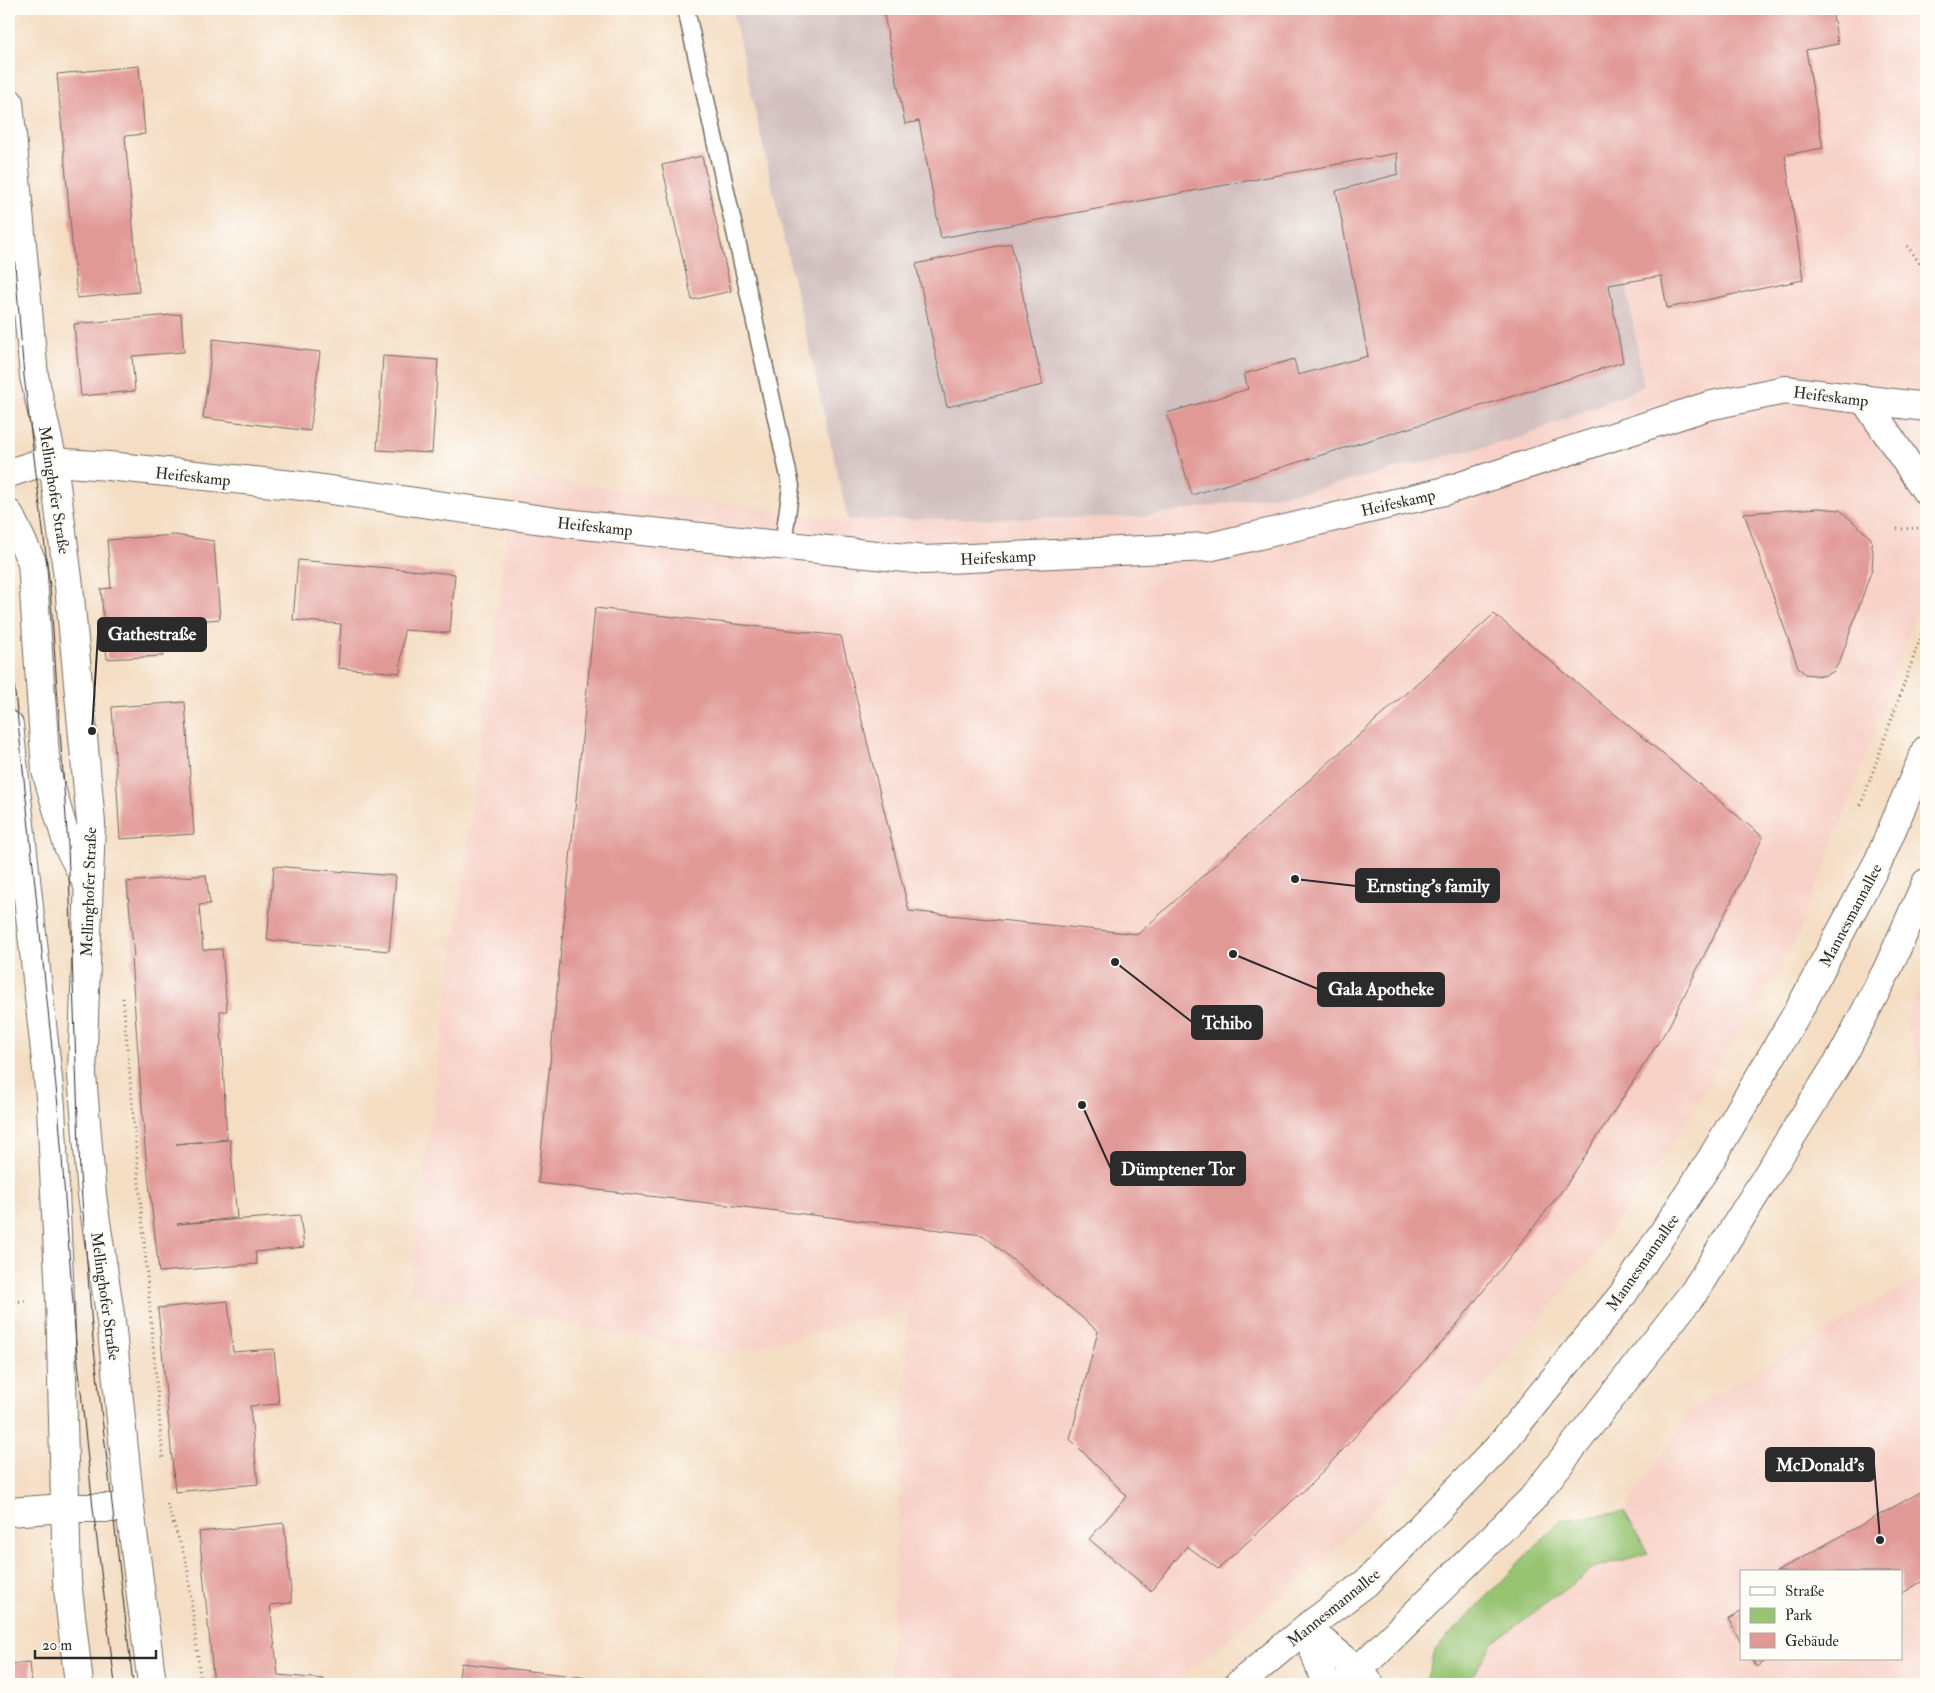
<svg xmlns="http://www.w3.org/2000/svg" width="1935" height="1693" font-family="'IM FELL Double Pica',serif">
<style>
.built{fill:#f7d1c7;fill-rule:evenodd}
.industrial{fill:#d2bfc0}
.green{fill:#96c472;stroke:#60784e}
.building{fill:#e19996}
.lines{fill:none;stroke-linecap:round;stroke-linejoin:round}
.service-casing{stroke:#716960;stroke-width:19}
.minor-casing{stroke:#716960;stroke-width:30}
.tertiary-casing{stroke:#716960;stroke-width:30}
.secondary-casing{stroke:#716960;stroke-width:30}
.motorway-casing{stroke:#716960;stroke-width:30}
.path{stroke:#716960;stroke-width:3;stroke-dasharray:1 4;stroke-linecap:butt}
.service{stroke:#fff;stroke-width:16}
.minor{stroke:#fff;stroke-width:28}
.tertiary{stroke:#fff;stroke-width:28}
.secondary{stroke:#fff;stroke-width:28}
.motorway{stroke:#fff;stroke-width:28}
.tram{stroke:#2b2b2b;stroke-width:1}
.labels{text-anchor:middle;stroke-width:5;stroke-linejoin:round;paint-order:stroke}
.street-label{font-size:16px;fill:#2b2b2b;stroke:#fdfcf7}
.leader{fill:none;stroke:#2b2b2b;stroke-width:2}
.callout-dot{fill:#2b2b2b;stroke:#fdfcf7;stroke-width:2}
.callout{fill:#2b2b2b;stroke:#2b2b2b;stroke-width:2}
.callout-label{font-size:18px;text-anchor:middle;font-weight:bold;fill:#fff}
</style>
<rect width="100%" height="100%" fill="#fdfcf7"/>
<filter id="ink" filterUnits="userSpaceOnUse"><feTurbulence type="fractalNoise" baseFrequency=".02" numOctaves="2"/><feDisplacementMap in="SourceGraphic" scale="10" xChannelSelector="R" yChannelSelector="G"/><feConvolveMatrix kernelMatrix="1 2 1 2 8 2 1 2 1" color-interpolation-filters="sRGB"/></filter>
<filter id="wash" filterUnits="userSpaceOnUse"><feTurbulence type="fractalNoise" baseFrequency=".0096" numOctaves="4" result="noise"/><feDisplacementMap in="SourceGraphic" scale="20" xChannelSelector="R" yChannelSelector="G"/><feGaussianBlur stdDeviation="1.12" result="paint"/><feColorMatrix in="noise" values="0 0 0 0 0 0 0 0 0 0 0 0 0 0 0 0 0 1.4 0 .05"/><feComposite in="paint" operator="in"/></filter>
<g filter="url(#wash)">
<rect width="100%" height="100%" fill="#f4ddc2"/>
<!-- built -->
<g class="built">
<polygon points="1578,9 1926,9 1926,586 1838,833 1794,943 1680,1132 1586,1265 1460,1416 1331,1554 1173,1684 890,1684 908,1311 722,1354 409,1293 515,475 848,520 1142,517 1316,489 1520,438 1644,386"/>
<polygon points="1926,975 1926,1081 1904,1020"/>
<path d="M1926,1274v410h-449l-5,-7 21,-34 99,-74 56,-16 -24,-41 68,-104zM1741,1572h160v87h-160z"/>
</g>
<!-- industrial -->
<polygon class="industrial" points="732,9 1578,9 1644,386 1520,438 1316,489 1142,517 848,520"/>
<!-- green -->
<polygon class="green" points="1624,1512 1648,1553 1592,1569 1493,1643 1472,1677 1457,1684 1425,1684 1435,1650 1561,1520"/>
<g id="blocks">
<!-- building -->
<g class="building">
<polygon points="883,9 1832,9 1838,44 1806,50 1823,148 1785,155 1803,280 1667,308 1661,276 1609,285 1623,362 1192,495 1167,413 1248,389 1244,374 1294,359 1298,375 1368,356 1336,191 1398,174 1397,153 941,238 919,121 905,124"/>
<polygon points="139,66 145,134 125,136 139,292 77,298 57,74"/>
<polygon points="702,156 731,291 692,300 662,165"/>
<polygon points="1011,243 1043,385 947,407 916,264"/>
<polygon points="181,314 184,352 132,356 135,391 81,396 74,324"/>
<polygon points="213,339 320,352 310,431 203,418"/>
<polygon points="383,356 438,360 432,453 377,450"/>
<polygon points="1818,508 1840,510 1871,538 1873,554 1872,569 1840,661 1833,672 1823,676 1805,674 1798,667 1744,513"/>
<polygon points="175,535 214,541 220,619 161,624 163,656 107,659 101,589 111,588 107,540"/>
<polygon points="298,560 455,574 450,633 404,630 400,673 338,668 341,624 293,620"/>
<polygon points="595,608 841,636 909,911 1138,934 1494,614 1763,837 1669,1026 1565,1187 1447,1337 1312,1483 1218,1569 1187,1546 1151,1591 1089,1539 1127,1496 1070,1439 1098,1331 983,1235 538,1183"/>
<polygon points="185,702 194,834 120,839 112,707"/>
<polygon points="274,866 396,876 389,951 267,940"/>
<polygon points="206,875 210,904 199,905 203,950 222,949 227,1011 220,1011 227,1139 176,1144 230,1140 237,1218 177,1224 300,1215 304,1247 255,1252 257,1264 159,1272 145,1148 131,958 134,957 127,882"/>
<polygon points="228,1301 233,1352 274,1349 279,1404 250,1406 258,1484 175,1492 158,1308"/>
<polygon points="1926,1489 1926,1579 1901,1594 1901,1572 1776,1572"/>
<polygon points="284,1523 292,1603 270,1605 278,1675 323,1679 322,1684 214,1684 199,1532"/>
<polygon points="1741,1612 1741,1642 1728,1619"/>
<polygon points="1752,1659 1769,1659 1756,1667"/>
<polygon points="30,1662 32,1684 9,1684 9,1664"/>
<polygon points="461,1663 616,1681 616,1684 458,1684"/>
</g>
</g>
</g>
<g filter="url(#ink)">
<use href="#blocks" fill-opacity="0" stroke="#716960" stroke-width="1"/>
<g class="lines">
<defs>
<polyline id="service" points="686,9 791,486 783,545"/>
<polyline id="minor" points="9,1512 64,1508 130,1508"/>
<g id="tertiary">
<polyline points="9,102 34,376 53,462 69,586 91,823 82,1075 92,1195 111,1321 130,1508 152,1684"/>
<polyline points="1864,399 1926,491"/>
<polyline points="9,473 34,465 53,462 108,466 302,486 564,523 925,560 1209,547 1445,491 1708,406 1785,390 1926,407"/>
<polyline points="9,514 32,562 46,771 68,846 87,883"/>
<polyline points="9,725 51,1106 60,1298 67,1581 79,1684"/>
</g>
<g id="secondary">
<polyline points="1239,1684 1306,1628 1366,1583 1497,1449 1623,1294 1710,1161 1800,1008 1879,860 1926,750"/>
<polyline points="1344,1684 1532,1499 1694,1292 1845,1051 1887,970 1926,883"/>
</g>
<g id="motorway">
<polyline points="1306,1628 1359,1671 1370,1684"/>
<polyline points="1306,1628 1326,1684"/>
</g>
</defs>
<!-- service casing -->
<use href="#service" class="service-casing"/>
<!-- minor casing -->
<use href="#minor" class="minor-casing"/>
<!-- tertiary casing -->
<use href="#tertiary" class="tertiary-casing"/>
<!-- secondary casing -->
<use href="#secondary" class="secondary-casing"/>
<!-- motorway casing -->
<use href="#motorway" class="motorway-casing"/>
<!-- path -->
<g class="path">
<polyline points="1907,246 1926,271"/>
<polyline points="1897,529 1921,528"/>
<polyline points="1861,805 1926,622"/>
<polyline points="123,998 163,1460"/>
<polyline points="9,1302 26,1301"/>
<polyline points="167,1504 187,1564 201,1684"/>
</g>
<!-- service -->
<use href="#service" class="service"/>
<!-- minor -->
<use href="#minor" class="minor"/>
<!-- tertiary -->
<use href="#tertiary" class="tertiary"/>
<!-- secondary -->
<use href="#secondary" class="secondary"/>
<!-- motorway -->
<use href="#motorway" class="motorway"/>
<!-- tram -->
<g class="tram">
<polyline points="9,190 24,376 50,587 68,846 80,1174 93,1340 133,1684"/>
<polyline points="9,635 58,1106 76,1343 93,1508 115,1684"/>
</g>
</g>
</g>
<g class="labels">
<!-- street labels -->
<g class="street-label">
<text transform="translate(1831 396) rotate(7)" y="6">Heifeskamp</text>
<text transform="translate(193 476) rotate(6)" y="6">Heifeskamp</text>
<text transform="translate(55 490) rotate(81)" y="6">Mellinghofer Straße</text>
<text transform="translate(1398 502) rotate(-13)" y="6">Heifeskamp</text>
<text transform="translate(595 526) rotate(6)" y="6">Heifeskamp</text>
<text transform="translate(998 557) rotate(-3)" y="6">Heifeskamp</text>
<text transform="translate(88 892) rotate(-88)" y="6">Mellinghofer Straße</text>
<text transform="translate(1850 915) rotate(-62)" y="6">Mannesmannallee</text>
<text transform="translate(1642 1262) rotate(-55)" y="6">Mannesmannallee</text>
<text transform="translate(106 1296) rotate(82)" y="6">Mellinghofer Straße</text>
<text transform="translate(1333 1607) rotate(-39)" y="6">Mannesmannallee</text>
</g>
</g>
<!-- callouts -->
<path class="leader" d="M92 731L98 634M1295 879L1356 886M1233 954L1318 989M1115 962L1192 1022M1082 1105L1111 1169M1880 1540L1874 1464"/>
<g class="callout-dot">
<circle cx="92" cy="731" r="5"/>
<circle cx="1295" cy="879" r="5"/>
<circle cx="1233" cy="954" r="5"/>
<circle cx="1115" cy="962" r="5"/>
<circle cx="1082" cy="1105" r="5"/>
<circle cx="1880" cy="1540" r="5"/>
</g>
<g class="callout">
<rect x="98" y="618" width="108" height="33" rx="5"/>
<rect x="1356" y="869" width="143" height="33" rx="5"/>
<rect x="1318" y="973" width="126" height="33" rx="5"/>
<rect x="1192" y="1006" width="70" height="33" rx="5"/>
<rect x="1111" y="1152" width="134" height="33" rx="5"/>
<rect x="1766" y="1448" width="108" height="33" rx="5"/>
</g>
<g class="callout-label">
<text x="152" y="640">Gathestraße</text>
<text x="1428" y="892">Ernsting's family</text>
<text x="1381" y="995">Gala Apotheke</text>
<text x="1227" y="1029">Tchibo</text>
<text x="1178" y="1175">Dümptener Tor</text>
<text x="1820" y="1471">McDonald's</text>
</g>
<!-- margin -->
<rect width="1935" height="1693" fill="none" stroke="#fdfcf7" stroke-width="30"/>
<!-- legend -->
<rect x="1740" y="1570" width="162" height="90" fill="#fdfcf7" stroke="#a9a8a5"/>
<rect x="1750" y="1587" width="25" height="8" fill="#ffffff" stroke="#a9a8a5"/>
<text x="1785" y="1596" font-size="15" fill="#2b2b2b">Straße</text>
<rect x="1750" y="1608" width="25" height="15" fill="#96c472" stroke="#a9a8a5"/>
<text x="1785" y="1620" font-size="15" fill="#2b2b2b">Park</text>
<rect x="1750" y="1633" width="25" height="15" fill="#e19996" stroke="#a9a8a5"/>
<text x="1785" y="1646" font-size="15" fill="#2b2b2b">Gebäude</text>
<!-- scale -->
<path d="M35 1650v8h121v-8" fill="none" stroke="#2b2b2b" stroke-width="2.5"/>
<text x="42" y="1650" font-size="15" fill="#2b2b2b" stroke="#fdfcf7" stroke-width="4" paint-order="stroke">20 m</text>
</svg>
